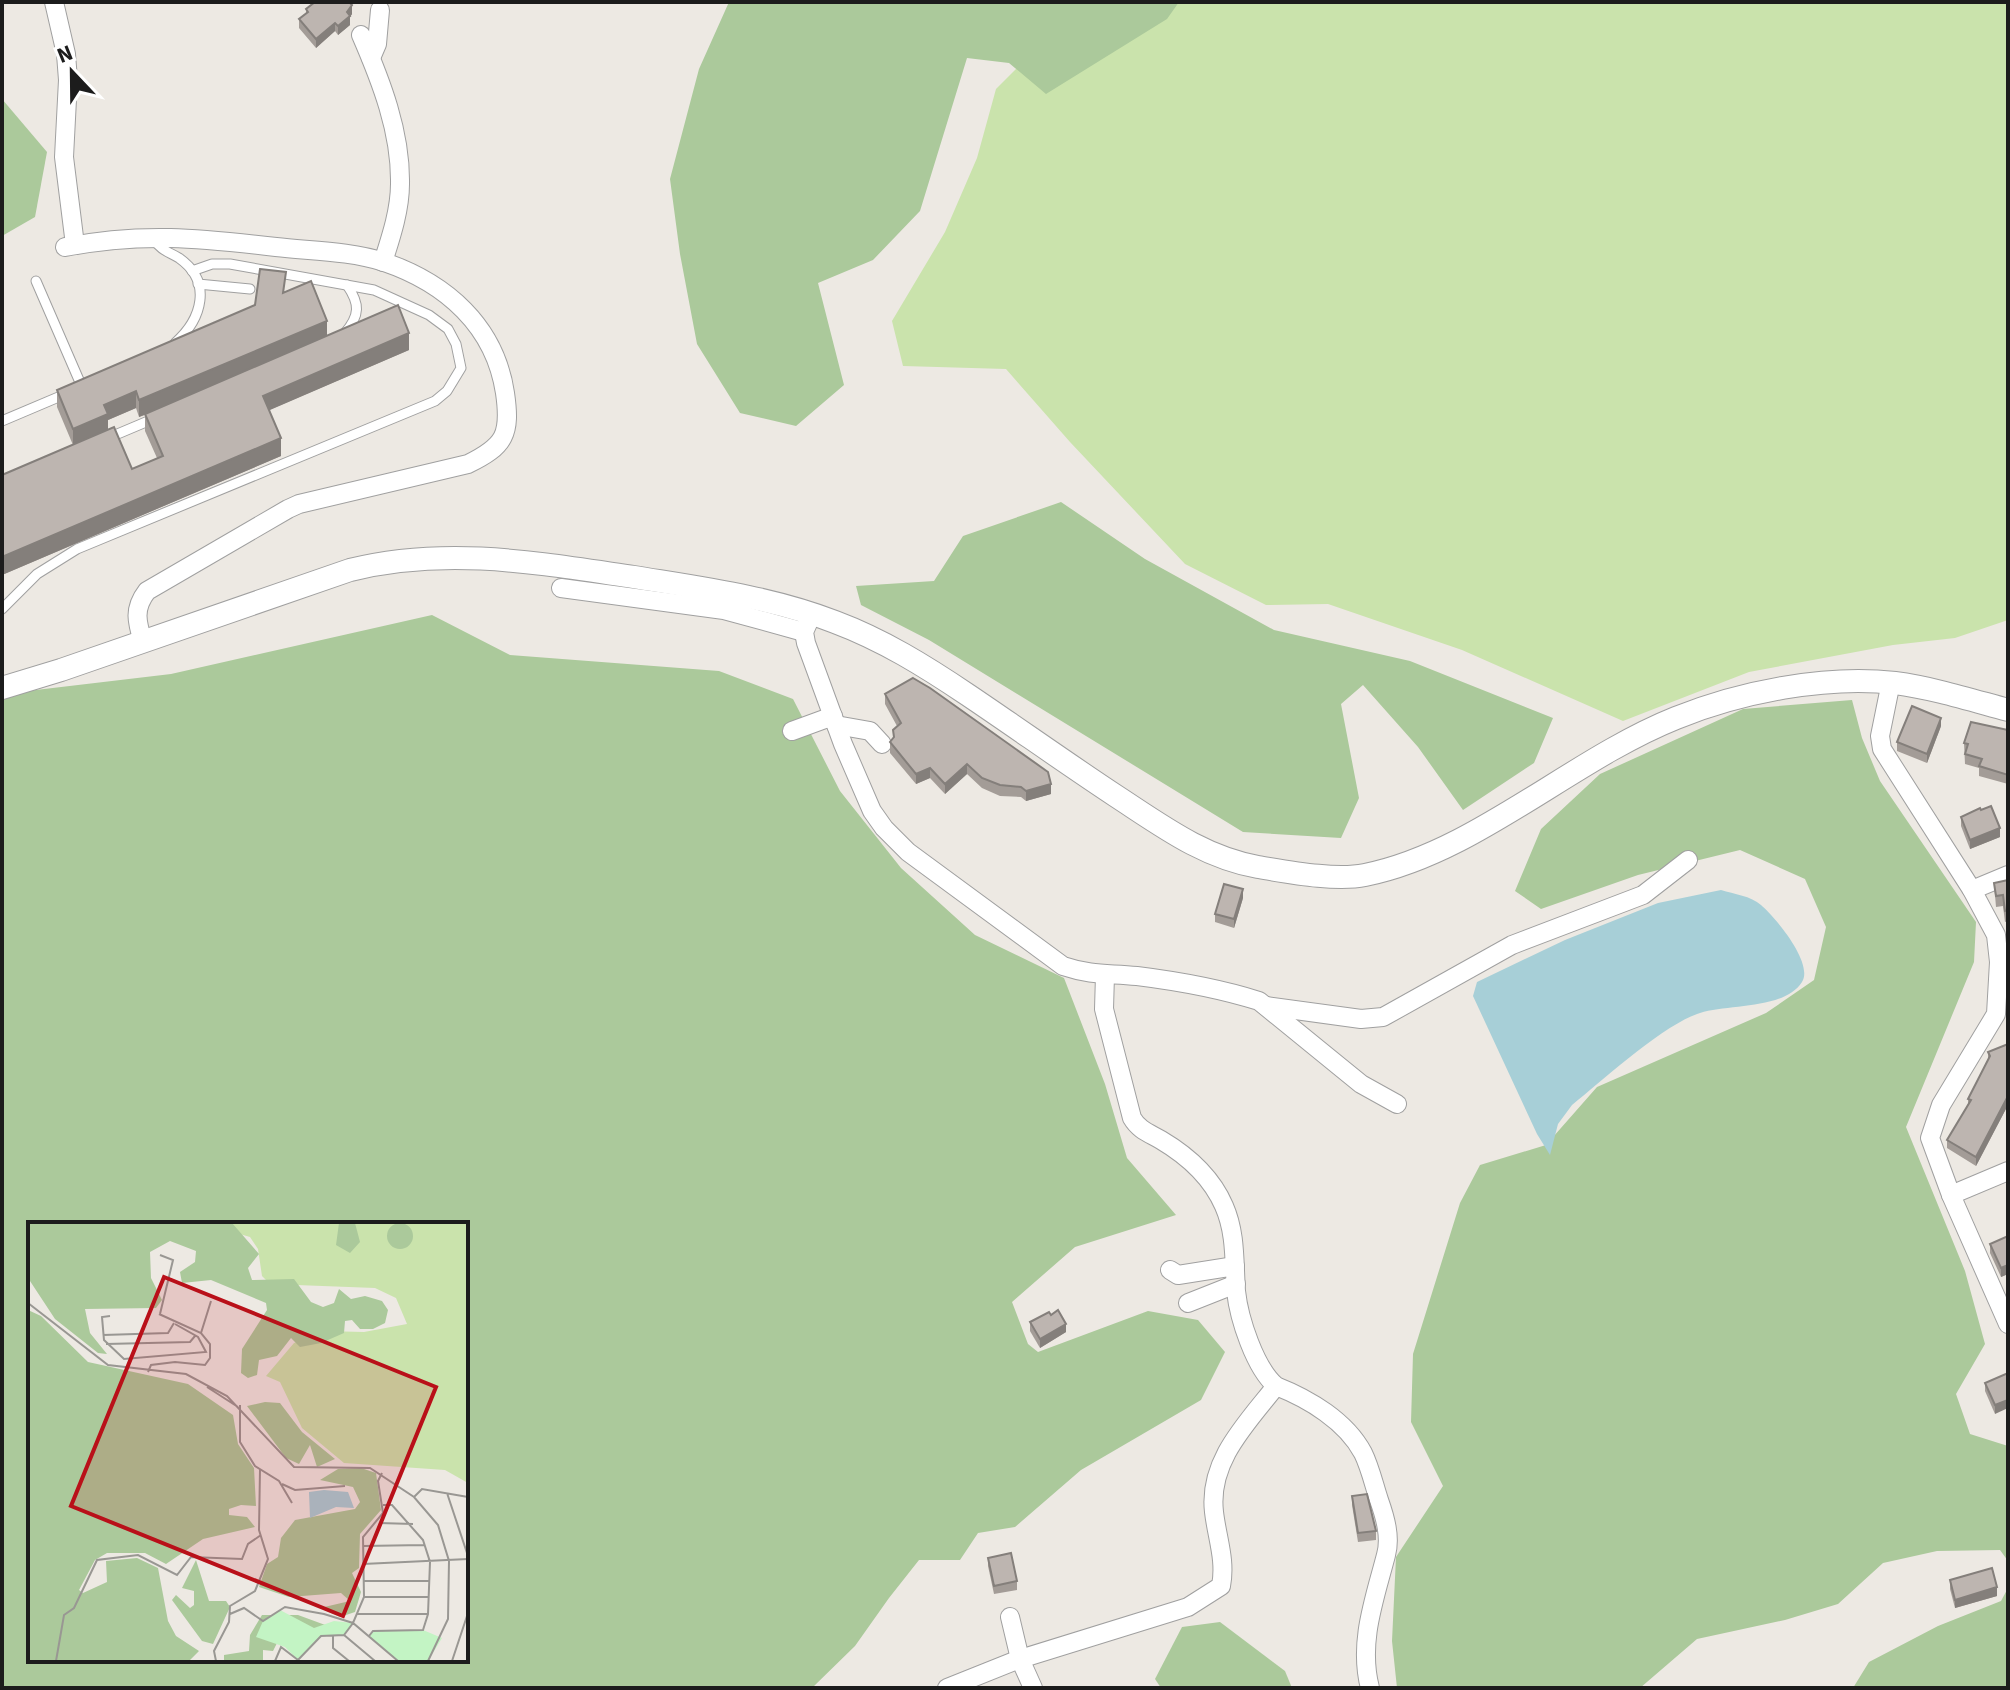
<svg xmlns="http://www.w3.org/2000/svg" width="2010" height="1690" font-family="'Source Sans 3',sans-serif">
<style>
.grass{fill:#cae3ac}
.forest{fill:#abc99b;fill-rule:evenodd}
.water{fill:#a7cfd7}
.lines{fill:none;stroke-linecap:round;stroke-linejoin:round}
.service-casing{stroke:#a0a0a0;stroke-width:11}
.minor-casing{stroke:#a0a0a0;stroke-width:20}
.tertiary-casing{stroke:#a0a0a0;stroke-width:24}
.service{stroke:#fff;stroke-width:9}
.minor{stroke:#fff;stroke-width:18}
.tertiary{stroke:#fff;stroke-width:22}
.wall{fill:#a39c97;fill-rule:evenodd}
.shaded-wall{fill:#847f7b}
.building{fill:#bdb5b0;stroke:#847f7b;stroke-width:2}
.inset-road{fill:none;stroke:#999793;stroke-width:2}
.view{fill:#b91019;fill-opacity:0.15;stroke:#b91019;stroke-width:4}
.inset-edge{fill:none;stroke:#1c1c1c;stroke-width:4}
</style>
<rect width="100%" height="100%" fill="#ede9e3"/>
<!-- grass -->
<polygon class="grass" points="1083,2 2008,2 2008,620 1955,638 1893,645 1749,672 1623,721 1462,650 1328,604 1266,605 1185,564 1070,442 1006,369 903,366 892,321 945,232 977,158 996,89"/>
<!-- forest -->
<g class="forest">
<polygon points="729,2 1179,2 1167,19 1046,94 1009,63 967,58 920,211 873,260 818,283 844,385 796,426 740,413 697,344 680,254 670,179 699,69"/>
<polygon points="2,99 47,152 35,217 2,236"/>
<polygon points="1061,502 1145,559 1274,630 1410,661 1553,718 1534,763 1463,810 1418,747 1363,685 1341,704 1359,798 1341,838 1243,832 929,640 861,605 856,586 934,581 963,536"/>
<path d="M432,615l78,40 209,16 74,28 47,92 61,77 74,67 89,43 41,106 22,74 49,57 -101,32 -63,55 16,42 10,8 110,-41 50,9 27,32 -24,48 -120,70 -66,57 -37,6 -18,27h-41l-30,38 -34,48 -43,42h-810v-994l169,-20zM30,1224h436v436h-436z"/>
<polygon points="1852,700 1862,738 1880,781 1976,922 1974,962 1906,1127 1965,1271 1985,1344 1956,1394 1970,1434 2008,1446 2008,1561 2000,1550 1937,1551 1883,1563 1838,1604 1785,1620 1697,1639 1640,1688 1397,1688 1392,1641 1396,1557 1443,1486 1411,1422 1413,1354 1460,1203 1480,1165 1546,1145 1597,1087 1766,1013 1814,980 1826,927 1805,879 1740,850 1638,875 1541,909 1515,891 1541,829 1600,774 1743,709"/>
<polygon points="2008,1588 2008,1688 1853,1688 1869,1662 1938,1626 2001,1601"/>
<polygon points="1220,1622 1285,1671 1292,1688 1161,1688 1155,1679 1182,1627"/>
</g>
<!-- water -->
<path class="water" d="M1721,890c13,4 30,6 40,15 14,12 53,58 41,77 -18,28 -74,22 -102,31 -36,11 -97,67 -128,92l-14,19 -8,31 -13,-21 -64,-138 4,-14 88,-42 93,-37z"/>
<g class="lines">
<defs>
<g id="service">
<path d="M154,239c6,11 15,13 25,19 34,24 23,61 -4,85"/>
<polyline points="36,281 82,387"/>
<polyline points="198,284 250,289"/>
<path d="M345,333c15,-18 15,-29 2,-48"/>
<polyline points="2,421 68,393"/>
<polyline points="108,438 153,419"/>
<polyline points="2,609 37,574 77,549 435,401 447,391 461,368 456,344 448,329 429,315 374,290 230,264 212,264 192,271"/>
</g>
<g id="minor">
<polyline points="54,2 66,54 68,80 64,157 75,245"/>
<path d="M361,35c20,46 40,97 39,149 0,26 -9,53 -17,78"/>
<polyline points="371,58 377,44 380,10"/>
<path d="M65,247c77,-15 134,-9 211,0 35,4 74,4 108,15 62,21 111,64 121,131 6,41 0,53 -37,71l-169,40 -11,5 -141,82c-14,18 -10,31 -4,51"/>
<polyline points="561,588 724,610 804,632"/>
<path d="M812,614l-8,18 2,11 37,101 29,67 12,17 24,24 155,114c30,10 45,7 74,10 40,5 84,13 122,25l102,83 36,20"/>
<polyline points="1891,682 1880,736 1882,749 1972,890 1996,935 1999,962 1996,1014 1941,1105 1930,1138 1951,1195 2008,1324"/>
<polyline points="836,725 870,731 882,744"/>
<polyline points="792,731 833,716"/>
<polyline points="1972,890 2008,875"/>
<path d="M1105,975l-1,34 28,109c7,12 17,15 29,22 27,16 50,36 63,66 12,27 10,56 12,85 3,28 19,77 40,95 33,13 70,35 87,67 7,14 11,32 16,47 6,17 12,37 7,55 -11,43 -28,87 -16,133"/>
<polyline points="1266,1006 1361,1019 1383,1017 1512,945 1643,895 1688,860"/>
<polyline points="1951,1195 2008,1171"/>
<polyline points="1170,1270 1178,1275 1235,1266"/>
<polyline points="1188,1303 1236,1284"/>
<polyline points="1010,1617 1020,1659 1033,1688"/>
<path d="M947,1688l70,-28 171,-53 33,-21c5,-26 -4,-48 -7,-74 -6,-51 33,-89 62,-126"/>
</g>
<path id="tertiary" d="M2,688l59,-18 289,-100c97,-24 188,-7 284,7 67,11 137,20 201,45 48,18 90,44 133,73 49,33 98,68 148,101 46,30 87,61 142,71 31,5 77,14 107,8 110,-22 206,-115 311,-157 64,-26 150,-43 219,-35 38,5 76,17 113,27"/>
</defs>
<!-- service casing -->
<use href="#service" class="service-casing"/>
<!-- minor casing -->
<use href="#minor" class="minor-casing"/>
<!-- tertiary casing -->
<use href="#tertiary" class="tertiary-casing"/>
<!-- service -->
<use href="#service" class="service"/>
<!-- minor -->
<use href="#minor" class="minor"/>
<!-- tertiary -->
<use href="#tertiary" class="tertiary"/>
</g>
<!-- wall -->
<g class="wall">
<polygon points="306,9 352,14 350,17 350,25 338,35 335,31 316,48 299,28 299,19 306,14"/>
<path d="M286,292l41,43 82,15 -140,60 12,46 -279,119 71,-130 -16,-38v-17zM136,408l3,9 6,-2v16l12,27 -25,11 -24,-39v-10z"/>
<polygon points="885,694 1051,794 1026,801 1021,797 1000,796 982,788 967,774 945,794 930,778 916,784 890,753 890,742 893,738 893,730 897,726 885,704"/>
<polygon points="1941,726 1927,763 1897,751 1897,742"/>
<polygon points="2008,730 2008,784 1979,776 1979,768 1965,764 1964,743"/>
<polygon points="1961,817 2000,837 1970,849 1961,826"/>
<polygon points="2008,880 2008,921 2005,922 2003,906 1996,907 1994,883"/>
<polygon points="1243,898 1234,928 1215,922 1215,914"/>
<polygon points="2008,1044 2008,1105 1976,1166 1947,1148 1947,1140 1968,1106 1968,1099 1988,1059 1988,1052"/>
<polygon points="2008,1236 2008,1274 2001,1277 1990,1253 1990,1244"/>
<polygon points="1030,1322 1066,1332 1040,1348 1030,1331"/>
<polygon points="2008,1373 1995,1414 1985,1391 1985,1383"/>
<polygon points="1352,1496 1376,1531 1376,1540 1358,1542 1352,1505"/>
<polygon points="988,1558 1017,1581 1017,1590 994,1594 988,1566"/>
<polygon points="1950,1580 1997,1596 1955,1608 1950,1589"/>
</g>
<!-- shaded-wall -->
<g class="shaded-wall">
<polygon points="352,5 352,14 350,17 350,25 338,35 338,26"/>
<polygon points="335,23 335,31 316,48 316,39"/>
<polygon points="327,321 327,337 139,417 139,400"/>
<polygon points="409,333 409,350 263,413 263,396"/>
<polygon points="136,391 136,408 108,420 108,431 73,446 73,429 104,405"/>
<polygon points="281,438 281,456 2,575 2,557"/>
<polygon points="1941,718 1941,726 1927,763 1927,754"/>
<polygon points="967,764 967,774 945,794 945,784"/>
<polygon points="930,768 930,778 916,784 916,774"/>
<polygon points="1051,784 1051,794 1026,801 1026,791"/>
<polygon points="2000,828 2000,837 1970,849 1970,840"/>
<polygon points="1243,889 1243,898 1234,928 1234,919"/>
<polygon points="2008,1096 2008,1105 1976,1166 1976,1157"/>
<polygon points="2008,1265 2008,1274 2001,1277 2001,1268"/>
<polygon points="1066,1324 1066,1332 1040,1348 1040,1339"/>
<polygon points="2008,1400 2008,1408 1995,1414 1995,1405"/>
<polygon points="1997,1587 1997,1596 1955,1608 1955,1600"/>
</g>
<!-- building -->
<g class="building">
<polygon points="315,2 349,2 352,5 347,12 350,16 338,26 335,23 316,39 299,19 308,12 306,9"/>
<polygon points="260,269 286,272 283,293 311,281 327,321 139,400 136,391 104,405 108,414 73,429 57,390 255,305"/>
<polygon points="398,305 409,333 263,396 281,438 2,557 2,475 114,427 132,469 163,456 145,414"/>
<polygon points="913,678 930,688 1048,772 1051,784 1026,791 1021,787 1000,785 982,778 967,764 945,784 930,768 916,774 890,742 894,737 893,730 901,723 885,694"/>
<polygon points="1912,706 1941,718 1927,754 1897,742"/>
<polygon points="1971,722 2008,730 2008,775 1979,766 1982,759 1965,754 1968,744 1964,743"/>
<polygon points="1991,806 2000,828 1970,840 1961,817 1980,808 1981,810"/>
<polygon points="2008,880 2008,910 2005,911 2003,895 1996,896 1994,883"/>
<polygon points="1224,884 1243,889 1234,919 1215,914"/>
<polygon points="2008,1044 2008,1096 1976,1157 1947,1140 1971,1100 1968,1099 1990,1056 1988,1052"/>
<polygon points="2008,1236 2008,1265 2001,1268 1990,1244"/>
<polygon points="1058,1310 1066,1324 1040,1339 1030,1322 1049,1312 1051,1315"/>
<polygon points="2008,1373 2008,1400 1995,1405 1985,1383"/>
<polygon points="1367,1494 1376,1531 1358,1533 1352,1496"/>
<polygon points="1011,1553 1017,1581 994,1586 988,1558"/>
<polygon points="1992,1568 1997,1587 1955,1600 1950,1580"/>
</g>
<!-- overview -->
<g transform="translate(28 1222)">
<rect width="440" height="440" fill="#ede9e3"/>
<path d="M174,1h266v260l-23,-13 -101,-7 -42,-35 -22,-46 -14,-6 28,-33 30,-12 40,1 43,-8 -11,-26 -21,-10 -105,-4 -8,-8 -4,-27 -8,-12z" fill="#cae3ac"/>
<path d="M0,1h204l27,31 -11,14 4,12 42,-1 17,23 12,5 11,-4 5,-14 12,10 14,-3 17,5 6,9 -3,13 -12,6h-13l-8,-9 -7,1 -1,12 -23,10 -21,4 -9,-9 -14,18 -18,4 -2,15 -9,3 -7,-5 1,-24 25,-39 -1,-7 -55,-23 -29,3 -2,-11 15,-10 1,-11 -26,-10 -20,11 1,26 11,22 -6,8 -71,1 5,24 17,21 -9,-1 -43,-34 -25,-38 -2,14zM311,1h16l5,19 -10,11 -14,-8zM359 14a13 13 0 1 1 26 0a13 13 0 1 1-26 0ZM0,88l13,6 47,46 100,22 45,31 5,29 16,24 2,38 -15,-1 -12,4v6l18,2 8,10 -52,12 -37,25 -21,-11h-38l-12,7 -16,30 4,3 24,-11 -1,-21 31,-3 21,10 10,53 8,15 23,15 -10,10h-161zM237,180l15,1 22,29 33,27 -18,8 -7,-22 -11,19 -13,-6 -39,-52zM333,246l15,5 5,37 -21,24 -1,34 -7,5 9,19 -6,20 -15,5 -20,-9 30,-7 -9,-8 -52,4 -30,-10 8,-23 11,-7 3,-19 14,-18 60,-11 5,-7 -7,-15 -33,-7 18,-11zM168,338l13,41h17l4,6 -17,37 -11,-3 -30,-41 4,-5 14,13 4,-3v-14l-12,-3zM234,393h36l30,11 -50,15 -5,10 -10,-1v11h-39v-6l25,-4 1,-16z" fill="#abc99b"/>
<path d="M252,388l34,18 20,-7 19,2 -9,12 -23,1 -23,24 -13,-13 -29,-10 7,-16zM395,408l19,8 -14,23h-30l-29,-25 4,-5z" fill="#c3f4c4"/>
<path d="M296,268l24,2 6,16 -18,-1 -26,11 -1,-26z" fill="#a7cfd7"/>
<path class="inset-road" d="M132,33l13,5 -13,54M0,81l80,62 78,9 41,22 67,71 76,1 44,29 24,28 11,36 -1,58 -20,42M82,94l-8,1 2,23 20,19 82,-7 -8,-15 -23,-13M173,111l10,-32M75,113l65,-2 6,-10M78,122l84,-2 5,-6M120,150l3,-7 24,-3 30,3 5,-7v-14l-9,-11 -42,-19M179,165l31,20M212,183v37l15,24 24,15 13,22M254,262l13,6 50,-4M419,271l21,63M386,275l8,-8 46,8M351,301l34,1M335,324l61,-1M335,342l105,-5M336,359h65M336,375h65M202,392l14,-6 19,13 22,-14 39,7 29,9 45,38M329,392h71M316,413l31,26M305,414v12l16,13M341,414l4,-5 50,-1 5,-16 2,-52 -7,-22 -31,-35h-9M28,439l8,-46 10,-7 23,-48 41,-5 39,20 14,-18 51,2 6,-15 13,-9M188,439l-2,-10 15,-29 1,-16 25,-15 13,-32 -9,-29 1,-61M247,439l6,-14 17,13M269,439l24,-25 23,-1 9,-12 11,-26 -1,-60 20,-24 -5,-32 4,-8M424,439l16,-48"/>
<path class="view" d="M136,55l272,110 -93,229 -272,-110z"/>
<rect width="440" height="440" class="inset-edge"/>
</g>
<!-- border -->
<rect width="2010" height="1690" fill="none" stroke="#1c1c1c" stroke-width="8"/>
<!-- north arrow -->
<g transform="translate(72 72) rotate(338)" stroke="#ffffff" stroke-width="6" paint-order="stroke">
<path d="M0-6L14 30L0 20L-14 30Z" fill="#1c1c1c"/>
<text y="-12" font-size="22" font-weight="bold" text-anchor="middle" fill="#1c1c1c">N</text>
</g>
</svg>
